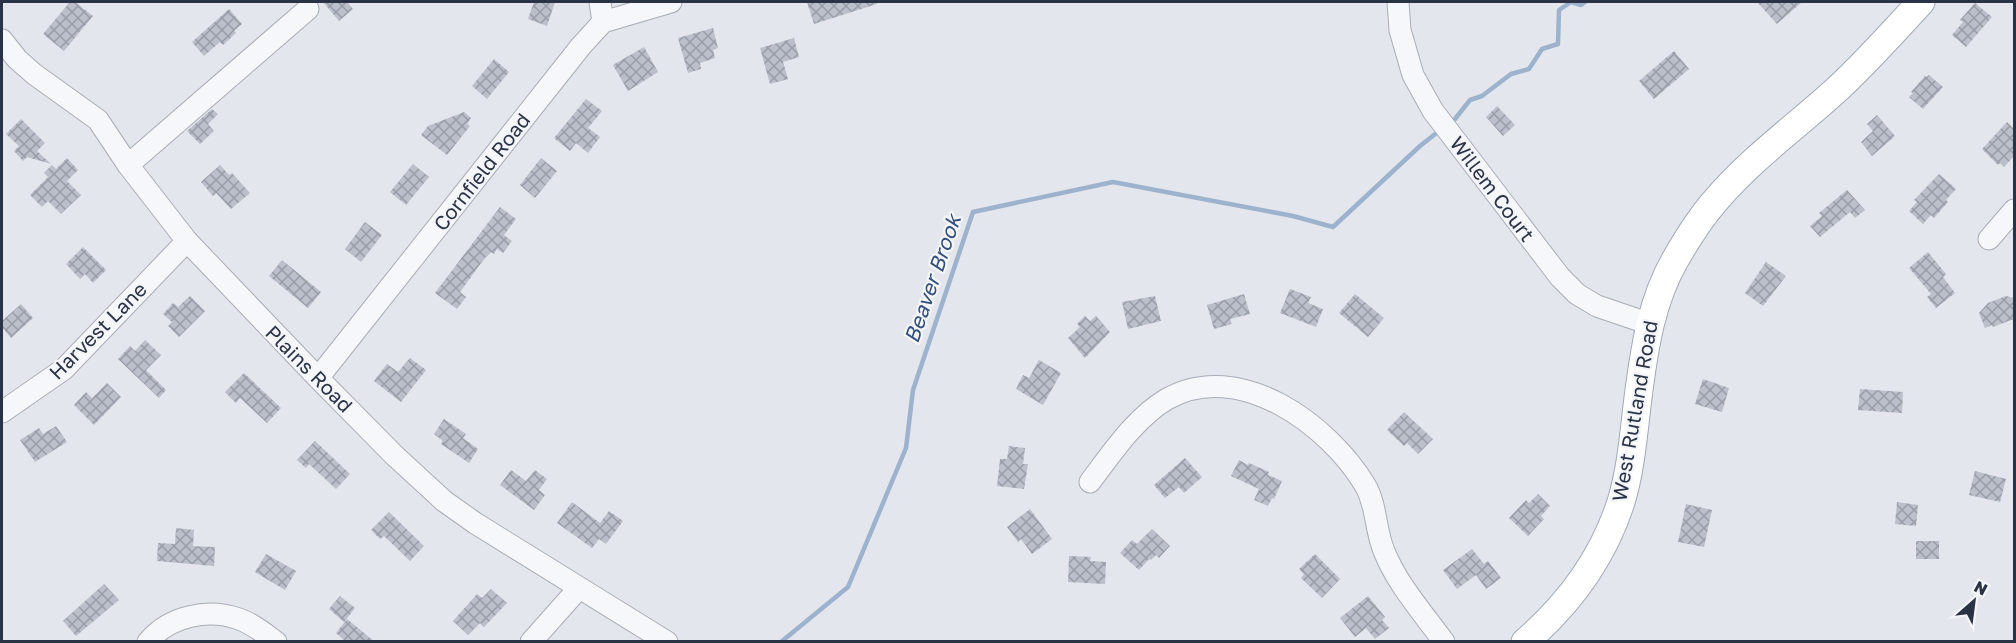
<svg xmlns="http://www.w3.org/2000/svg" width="2016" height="643" font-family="'Golos Text',sans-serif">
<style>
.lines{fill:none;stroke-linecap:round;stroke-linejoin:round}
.stream{stroke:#9db3cd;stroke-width:4.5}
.building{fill:url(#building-cross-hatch)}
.minor-casing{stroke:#a8adb7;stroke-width:23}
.major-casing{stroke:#a2aab8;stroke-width:29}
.minor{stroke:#f6f7fa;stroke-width:21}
.major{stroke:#fff;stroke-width:27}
.labels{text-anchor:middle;stroke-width:4.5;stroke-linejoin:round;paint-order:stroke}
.street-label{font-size:20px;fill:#2a3345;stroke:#f3f5f9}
.water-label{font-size:21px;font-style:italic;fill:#32507b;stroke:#f3f5f9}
</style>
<defs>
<pattern id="building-cross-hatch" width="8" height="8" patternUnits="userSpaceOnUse" patternTransform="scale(1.5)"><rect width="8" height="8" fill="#babfca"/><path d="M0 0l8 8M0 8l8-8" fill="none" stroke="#979ca6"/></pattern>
</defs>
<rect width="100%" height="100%" fill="#e3e6ec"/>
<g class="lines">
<!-- stream -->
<g class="stream">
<polyline points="1455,119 1470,100 1482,96 1511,74 1529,69 1542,49 1558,44 1559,10 1571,2 1581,5 1585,2"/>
<polyline points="781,642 848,587 906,448 913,390 973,212 1113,182 1293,216 1333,227 1420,146 1439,131"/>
</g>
</g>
<!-- building -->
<g class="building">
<polygon points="70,2 75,2 93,16 64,51 43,34"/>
<polygon points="323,2 347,2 353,9 339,21"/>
<polygon points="534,2 555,2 547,26 528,19"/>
<polygon points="807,2 877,2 877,4 814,24"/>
<polygon points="1757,2 1802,2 1777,24"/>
<polygon points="1975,3 1992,17 1966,47 1952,35 1963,22 1960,20"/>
<polygon points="229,9 242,24 234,31 236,33 223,45 220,42 204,56 192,42"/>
<polygon points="713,28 718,48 713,50 715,58 700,63 701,69 688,73 678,38"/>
<polygon points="794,38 799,57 783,62 788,79 770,84 760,48"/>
<polygon points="644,47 658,72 628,91 613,65"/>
<polygon points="1674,51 1689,69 1654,99 1639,81"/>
<polygon points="494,59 509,72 487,99 472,86"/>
<polygon points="1929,75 1943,87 1923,109 1909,97 1913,93 1911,92 1925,76 1926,77"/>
<polygon points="586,99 602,111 588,128 600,137 588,153 576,143 570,151 554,138"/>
<polygon points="1497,106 1515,125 1503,136 1486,117"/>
<polygon points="212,109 218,114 208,124 214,131 200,144 187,131"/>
<polygon points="464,112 471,118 467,124 470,126 447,155 421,135 428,126"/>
<polygon points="1877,115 1895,136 1872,156 1861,142 1873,131 1867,124"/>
<polygon points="21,119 45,143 37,151 51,164 27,157 23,161 14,151 19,146 6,134"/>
<polygon points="2007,122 2014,129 2014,156 2004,167 2000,163 1998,165 1982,149"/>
<polygon points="67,158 78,170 67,181 81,195 61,214 48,201 42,207 30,195 48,177 44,173 52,165 56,169"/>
<polygon points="541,158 557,171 535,198 520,185"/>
<polygon points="413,164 429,177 406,205 390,192"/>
<polygon points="220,165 229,175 232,173 250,193 231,209 216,193 213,196 201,182"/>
<polygon points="1939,174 1956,189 1946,200 1948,202 1934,218 1931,215 1923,224 1909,211 1917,202 1914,200"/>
<polygon points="1847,190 1865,210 1855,218 1850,212 1820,237 1810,226 1822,216 1819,213"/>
<polygon points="500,207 516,219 504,235 512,241 503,253 497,249 494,254 491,252 484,259 460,292 466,297 457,309 435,293"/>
<polygon points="365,222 382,235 361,262 345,249"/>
<polygon points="83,247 106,270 93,283 85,274 80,279 66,264"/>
<polygon points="1928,252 1946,274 1943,277 1955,293 1936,308 1927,297 1931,294 1909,268"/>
<polygon points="282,260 321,292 308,308 269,276"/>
<polygon points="1766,262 1786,276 1763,306 1745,293"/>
<polygon points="1290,289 1311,297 1308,303 1323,309 1316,327 1280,313"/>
<polygon points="1244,294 1250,314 1230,319 1232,324 1214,329 1207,305"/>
<polygon points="1355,294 1384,318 1368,337 1339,313"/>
<polygon points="190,296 205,311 179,337 168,326 172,322 163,314 173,303 178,307"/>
<polygon points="1155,296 1161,321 1128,329 1122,302"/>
<polygon points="2006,296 2014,298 2014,319 1993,327 1992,325 1985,328 1979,313 1988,303"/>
<polygon points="21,304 33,318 11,338 2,327 2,321"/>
<polygon points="1085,316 1090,321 1096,316 1110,332 1085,358 1068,338 1080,327 1077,324"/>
<polygon points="145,340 161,355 146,370 166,390 159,398 118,359 130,346 135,351"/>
<polygon points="410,358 426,370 401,402 374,381 387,364 398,372"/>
<polygon points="1039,360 1061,373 1043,405 1016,389 1023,375 1029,378"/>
<polygon points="244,373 281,408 267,423 240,398 236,403 225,392"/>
<polygon points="1703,379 1729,388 1722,412 1695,404"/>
<polygon points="107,383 121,397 94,425 74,405 86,392 92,398"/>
<polygon points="1860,389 1903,392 1902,413 1858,410"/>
<polygon points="1404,412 1433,439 1418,454 1407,443 1404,446 1387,430"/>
<polygon points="444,419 466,434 463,438 478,449 469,463 441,444 443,441 434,434"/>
<polygon points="56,426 67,442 35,462 20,440 39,428 43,434"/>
<polygon points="315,441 350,474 336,489 309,464 306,468 297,460"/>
<polygon points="1009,446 1025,448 1023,464 1028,464 1024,489 997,486 1000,459 1007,459"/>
<polygon points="1185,458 1202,477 1184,493 1179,487 1165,498 1154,485"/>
<polygon points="1239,460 1248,465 1249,463 1269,472 1268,475 1282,481 1274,499 1272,498 1268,506 1254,500 1259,489 1231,476"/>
<polygon points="511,470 526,481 535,470 547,479 539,490 545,495 534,510 500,485"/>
<polygon points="1975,471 2006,479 2000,502 1969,495"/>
<polygon points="1538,494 1550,506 1541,516 1544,519 1528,536 1509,518 1526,500 1529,503"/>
<polygon points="572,502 600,523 609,511 623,521 606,544 599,539 592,548 557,523"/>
<polygon points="1897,502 1918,505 1916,526 1895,524"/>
<polygon points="1686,504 1712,510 1704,547 1678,542"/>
<polygon points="1030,509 1052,539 1032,554 1021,539 1018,542 1007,527"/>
<polygon points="389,512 424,546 410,561 384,536 380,539 371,530"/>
<polygon points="176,528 194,530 193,546 215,547 214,566 157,561 158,543 175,544"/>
<polygon points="1152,529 1170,546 1159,558 1156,555 1151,560 1149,559 1139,570 1120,553 1132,540 1137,544"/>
<rect x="1916" y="541" width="23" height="18"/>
<polygon points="1472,549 1484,564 1488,561 1501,578 1486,589 1476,575 1457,589 1443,570"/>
<polygon points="266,554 296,571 285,590 255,572"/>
<polygon points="1315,554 1340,579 1322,598 1301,578 1304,574 1299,569"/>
<polygon points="1069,556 1091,557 1090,561 1106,562 1105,584 1068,582"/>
<polygon points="104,584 119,600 76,636 63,621"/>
<polygon points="491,589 507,603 484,627 480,623 468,635 453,621 477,594 482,598"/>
<polygon points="340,596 355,608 344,622 329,609"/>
<polygon points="1368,596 1385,617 1382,620 1389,628 1375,639 1366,628 1355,637 1340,618"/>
<polygon points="347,619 375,642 346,642 336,633"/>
</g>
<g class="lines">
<defs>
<g id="minor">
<polyline points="600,2 603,22"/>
<polyline points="1398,2 1400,30 1413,75 1433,111 1560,277 1577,294 1597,306 1650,324"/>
<polyline points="2,40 17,59 34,74 98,120 128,165 187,241 318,378 394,455 444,501 475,523 667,642"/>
<polyline points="128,165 308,9"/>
<polyline points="1989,239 2014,210"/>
<polyline points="318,378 581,46 603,22 671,2"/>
<polyline points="2,412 64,369 187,241"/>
<path d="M1090,482c22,-29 45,-64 77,-83 72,-41 162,26 198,86 12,20 10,45 19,66 13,33 39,62 60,91"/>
<path d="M148,642c21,-26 60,-34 91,-23 14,5 25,14 37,23"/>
<polyline points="531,642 579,588"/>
</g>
<path id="major" d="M1525,642c44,-38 78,-84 96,-140 11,-36 13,-75 18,-112 6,-45 13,-90 36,-130 12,-21 25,-42 41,-60 34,-40 78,-72 117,-107 31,-28 59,-60 88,-91"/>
</defs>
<!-- minor casing -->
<use href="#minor" class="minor-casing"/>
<!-- major casing -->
<use href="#major" class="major-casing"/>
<!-- minor -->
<use href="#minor" class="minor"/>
<!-- major -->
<use href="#major" class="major"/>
</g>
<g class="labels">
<!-- street labels -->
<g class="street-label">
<text transform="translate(482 172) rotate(-52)" y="7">Cornfield Road</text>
<text transform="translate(1492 189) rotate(53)" y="7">Willem Court</text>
<text transform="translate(98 331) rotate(-45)" y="7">Harvest Lane</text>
<text transform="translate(309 369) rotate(45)" y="7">Plains Road</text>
<text transform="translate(1635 411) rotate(-80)" y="7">West Rutland Road</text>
</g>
<!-- water labels -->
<g class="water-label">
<text transform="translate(933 279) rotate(-71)" y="7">Beaver Brook</text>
</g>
</g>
<!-- border -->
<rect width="2016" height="643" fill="none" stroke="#2a3345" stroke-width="6"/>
<!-- north arrow -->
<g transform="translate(1974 601) rotate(28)" stroke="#f3f5f9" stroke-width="4.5" paint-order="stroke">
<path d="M0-4.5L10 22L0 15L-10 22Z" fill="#2a3345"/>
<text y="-9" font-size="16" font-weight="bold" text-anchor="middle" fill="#2a3345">N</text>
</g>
</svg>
